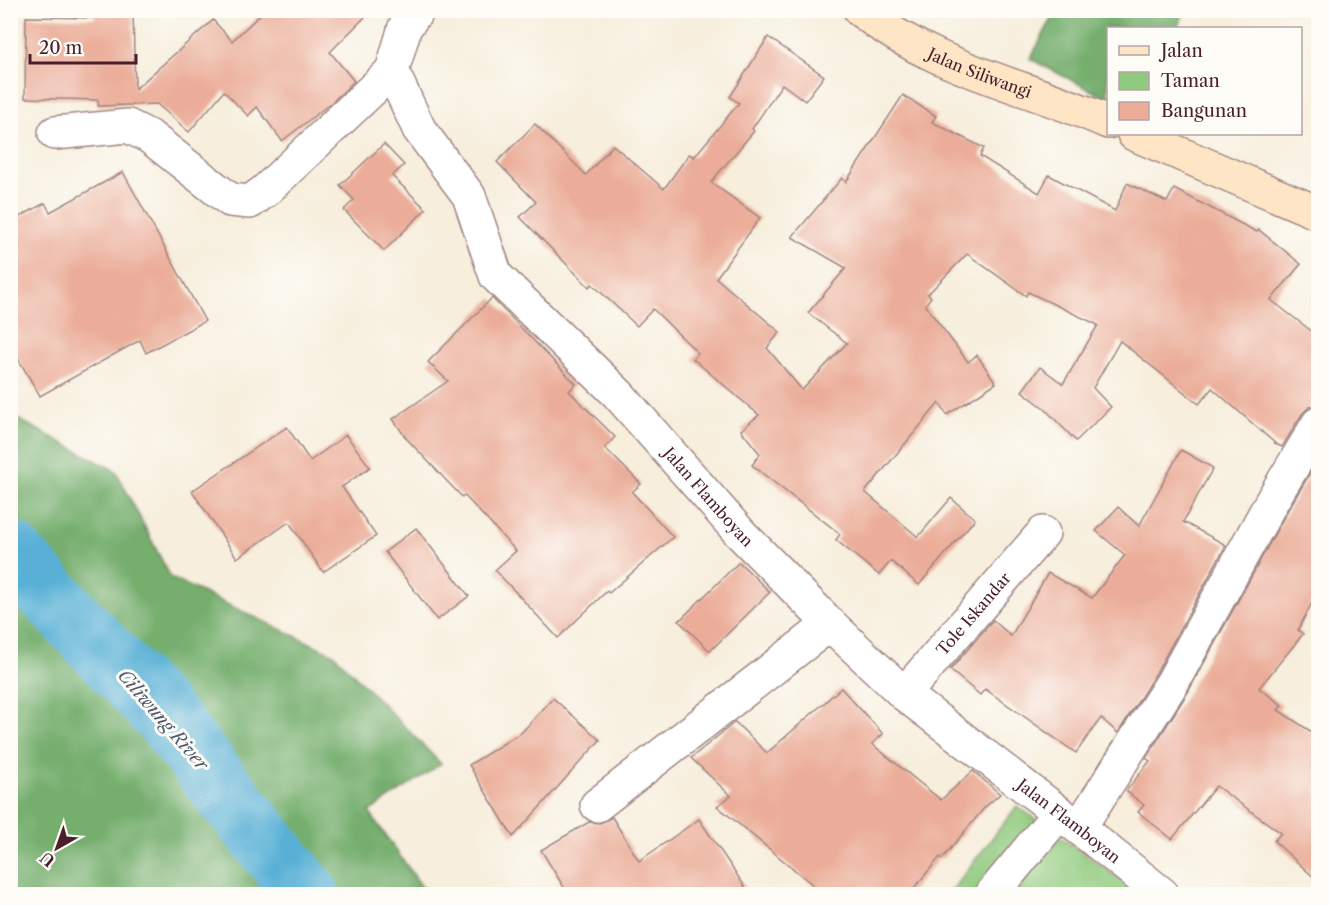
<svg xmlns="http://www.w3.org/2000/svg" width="1329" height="905" font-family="'Libre Caslon Text',serif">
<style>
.green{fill:#90ca7e;stroke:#6d7454;stroke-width:1.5}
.forest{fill:#74ae6d;stroke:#5f664c;stroke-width:1.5}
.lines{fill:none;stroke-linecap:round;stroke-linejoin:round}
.river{stroke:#59b0d6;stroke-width:64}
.building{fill:#ebad99}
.minor-casing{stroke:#a08684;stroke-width:36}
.secondary-casing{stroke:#a08684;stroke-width:36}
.minor{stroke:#fff;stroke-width:33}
.secondary{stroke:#fde5c5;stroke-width:33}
.labels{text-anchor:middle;stroke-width:6;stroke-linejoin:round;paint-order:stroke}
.street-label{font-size:16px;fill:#4a1f2b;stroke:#fdfcf7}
.water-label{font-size:18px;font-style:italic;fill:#50596f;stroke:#fdfcf7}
</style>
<rect width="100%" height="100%" fill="#fdfcf7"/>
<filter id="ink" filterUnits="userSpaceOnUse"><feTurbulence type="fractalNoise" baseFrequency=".0167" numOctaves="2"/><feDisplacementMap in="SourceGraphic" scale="12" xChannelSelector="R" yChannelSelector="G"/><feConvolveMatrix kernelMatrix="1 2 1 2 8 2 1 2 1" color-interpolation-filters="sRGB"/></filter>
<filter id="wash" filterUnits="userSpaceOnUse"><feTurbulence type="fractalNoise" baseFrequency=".008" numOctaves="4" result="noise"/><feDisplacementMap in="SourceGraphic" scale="24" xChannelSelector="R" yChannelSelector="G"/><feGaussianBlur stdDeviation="1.35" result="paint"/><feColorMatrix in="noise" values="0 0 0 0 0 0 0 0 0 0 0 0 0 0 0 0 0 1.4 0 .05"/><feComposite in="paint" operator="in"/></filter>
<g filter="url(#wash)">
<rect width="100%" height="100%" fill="#f7eedc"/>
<!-- green -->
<polygon class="green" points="1017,806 1141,894 949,894"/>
<!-- forest -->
<g class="forest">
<polygon points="1056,11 1056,10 1185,11 1177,28 1108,28 1108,99 1030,59"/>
<polygon points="10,415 116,471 171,578 334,654 441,764 369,812 427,894 11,894"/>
</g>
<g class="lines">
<!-- river -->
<polyline class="river" points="10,553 164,716 307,894"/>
</g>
<g id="blocks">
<!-- building -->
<g class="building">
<polygon points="265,10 372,10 330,52 354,81 331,103 282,141 257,107 248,116 224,91 189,132 157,104 98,106 98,100 25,98 26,17 95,18 95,13 133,12 135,89 213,20 232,41"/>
<polygon points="768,37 824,76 805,101 782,84 752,129 754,131 711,182 760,218 716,278 780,332 767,348 802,390 847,343 808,313 846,268 792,237 842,178 846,182 903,95 936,116 932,122 984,148 980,156 1039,193 1049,175 1115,211 1127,183 1167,202 1174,189 1257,232 1259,230 1301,264 1271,300 1318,336 1318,405 1309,407 1302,414 1282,447 1276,444 1212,388 1199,404 1120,341 1093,388 1111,407 1076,441 1044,408 1022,391 1040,367 1063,384 1098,325 1028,292 1026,296 967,254 928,294 931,297 925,305 968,362 977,355 996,383 947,415 939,403 865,492 918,537 951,498 975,519 919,585 891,561 879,575 836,540 840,534 752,465 760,454 741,430 759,415 693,359 698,353 653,309 637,326 592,284 589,287 520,217 536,202 497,162 535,124 586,175 613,145 664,189 689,154 694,157 739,103 730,97"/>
<polygon points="384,144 404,165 392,176 426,209 384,251 344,210 354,200 340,185"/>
<polygon points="123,172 205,321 146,353 140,340 40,396 10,345 10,222 45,203 50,212"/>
<polygon points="492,298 576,384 569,391 615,437 605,448 641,484 632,492 673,537 609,593 607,591 558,638 495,570 516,551 464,495 462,497 406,438 393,419 448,381 428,362"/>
<polygon points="287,427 310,461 346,435 370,467 342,487 376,536 323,572 289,522 237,558 192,491"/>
<polygon points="1181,450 1213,468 1183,522 1226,545 1156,673 1118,733 1101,718 1076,753 985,689 980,695 950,670 993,620 1011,636 1048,573 1092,598 1125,555 1096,531 1118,507 1139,526"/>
<polygon points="1318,460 1318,591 1298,630 1303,634 1259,688 1282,705 1278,710 1318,736 1318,881 1274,841 1281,833 1216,786 1172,839 1138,812 1144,805 1126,791 1150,761 1146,758 1188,692 1289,508"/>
<polygon points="416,528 469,596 437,620 385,552"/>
<polygon points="739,562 770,592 710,651 679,621"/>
<polygon points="841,688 883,734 872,744 941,800 973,771 1000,794 985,807 942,859 940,857 909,894 824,894 717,806 731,796 691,758 735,722 767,753"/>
<polygon points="553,698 600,740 513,837 469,765 522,732"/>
<polygon points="612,817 639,861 699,819 750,894 568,894 541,850 589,822 600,823"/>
</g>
</g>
</g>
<g filter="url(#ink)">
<use href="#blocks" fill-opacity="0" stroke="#a08684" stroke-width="1.5"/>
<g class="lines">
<defs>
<g id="minor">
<path id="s1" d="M418,10l-13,17 -13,44 27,58 50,67 27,80 122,118 123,140 89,90 74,70 175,134 83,66"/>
<polyline points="55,133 128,126 150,137 230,200 250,202 265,191 392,71"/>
<path id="s2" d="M904,694l139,-161"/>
<polyline points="597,805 830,624"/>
<polyline points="1079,828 1172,683 1273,499 1318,424"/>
<polyline points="992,894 1059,813"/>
</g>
<g id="secondary">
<path id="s3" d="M860,10c76,60 163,74 248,112"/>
<polyline points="1134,134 1318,213"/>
</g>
</defs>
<!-- minor casing -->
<use href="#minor" class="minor-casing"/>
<!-- secondary casing -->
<use href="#secondary" class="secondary-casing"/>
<!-- minor -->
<use href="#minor" class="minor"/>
<!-- secondary -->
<use href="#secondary" class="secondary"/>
</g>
</g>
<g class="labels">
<!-- street labels -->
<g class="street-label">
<text dy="6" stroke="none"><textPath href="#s3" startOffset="136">Jalan Siliwangi</textPath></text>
<text dy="6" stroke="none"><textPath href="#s1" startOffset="606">Jalan Flamboyan</textPath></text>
<text dy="6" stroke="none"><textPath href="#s2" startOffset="106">Tole Iskandar</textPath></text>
<text dy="6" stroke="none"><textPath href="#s1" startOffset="1092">Jalan Flamboyan</textPath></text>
</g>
<!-- water labels -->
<g class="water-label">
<text transform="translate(163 720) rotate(49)" y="6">Ciliwung River</text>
</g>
</g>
<!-- margin -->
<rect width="1329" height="905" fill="none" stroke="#fdfcf7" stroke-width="36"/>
<!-- legend -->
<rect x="1107" y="27" width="195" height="108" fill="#fdfcf7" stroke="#b5a4a5" stroke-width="1.5"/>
<rect x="1119" y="46" width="30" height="9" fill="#fde5c5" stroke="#b5a4a5" stroke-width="1.5"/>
<text x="1161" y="57" font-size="18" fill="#4a1f2b">Jalan</text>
<rect x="1119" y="72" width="30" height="18" fill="#90ca7e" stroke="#b5a4a5" stroke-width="1.5"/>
<text x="1161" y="87" font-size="18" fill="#4a1f2b">Taman</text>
<rect x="1119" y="102" width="30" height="18" fill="#ebad99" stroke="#b5a4a5" stroke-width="1.5"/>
<text x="1161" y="117" font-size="18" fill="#4a1f2b">Bangunan</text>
<!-- north arrow -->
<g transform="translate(57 848) rotate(220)" stroke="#fdfcf7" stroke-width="4.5" paint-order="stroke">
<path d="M0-4.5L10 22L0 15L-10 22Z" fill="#4a1f2b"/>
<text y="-9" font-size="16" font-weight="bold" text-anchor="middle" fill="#4a1f2b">U</text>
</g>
<!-- scale -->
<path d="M30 54v9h106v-9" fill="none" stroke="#4a1f2b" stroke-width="3"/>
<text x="39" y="54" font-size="18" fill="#4a1f2b" stroke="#fdfcf7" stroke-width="4.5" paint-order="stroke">20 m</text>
</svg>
